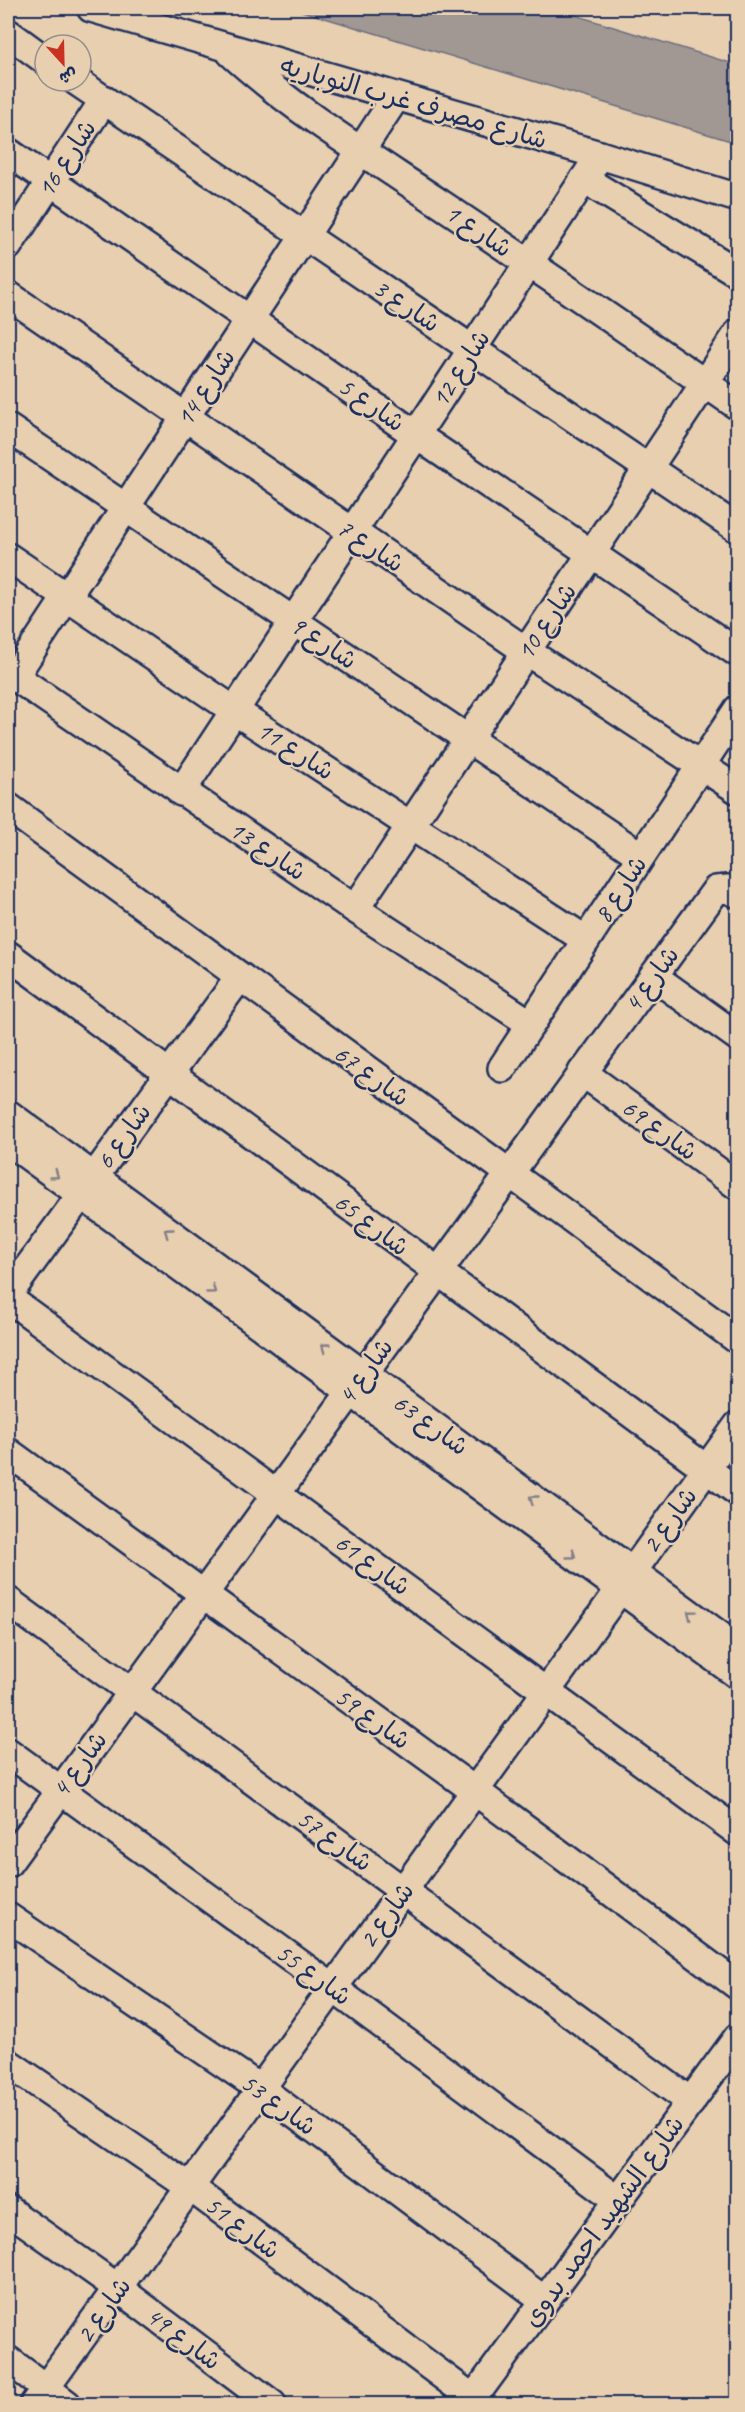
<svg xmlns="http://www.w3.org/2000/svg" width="745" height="2412" font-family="Caveat,'Playpen Sans Arabic',sans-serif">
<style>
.water{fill:#a19894;stroke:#6b6e7e;stroke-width:1.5}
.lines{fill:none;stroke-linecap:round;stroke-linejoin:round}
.minor-casing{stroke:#1b2f5e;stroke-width:32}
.minor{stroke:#e8cfb0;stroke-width:27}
.oneway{stroke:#827f87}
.labels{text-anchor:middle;stroke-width:4.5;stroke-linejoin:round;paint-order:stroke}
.street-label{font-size:26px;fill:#1b2f5e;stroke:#e8cfb0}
</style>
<rect width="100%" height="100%" fill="#e8cfb0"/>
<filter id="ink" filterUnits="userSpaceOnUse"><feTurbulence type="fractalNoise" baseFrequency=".0167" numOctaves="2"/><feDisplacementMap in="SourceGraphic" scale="12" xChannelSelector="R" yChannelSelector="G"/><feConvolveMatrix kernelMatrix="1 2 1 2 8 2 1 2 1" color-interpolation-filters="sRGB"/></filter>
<g filter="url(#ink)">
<!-- water -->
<polygon class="water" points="292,8 552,8 737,65 737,143"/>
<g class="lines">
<defs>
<g id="minor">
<polyline points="91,8 600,155 738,198"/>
<polyline points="8,33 45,60"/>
<path d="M231,53c64,58 138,103 210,151 99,66 198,134 297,202"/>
<polyline points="76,81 738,529"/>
<polyline points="8,152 416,435 738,653"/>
<polyline points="584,179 738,273"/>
<polyline points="8,246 104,100"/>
<polyline points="8,295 526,651 738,790"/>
<polyline points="8,428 641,856"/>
<polyline points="8,557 235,711 586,940"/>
<polyline points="8,672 355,909 531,1024"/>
<polyline points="14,677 396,97"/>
<polyline points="181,792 600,155"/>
<polyline points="8,807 738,1340"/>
<polyline points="355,909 738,333"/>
<polyline points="8,955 738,1492"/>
<polyline points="653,976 738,1037"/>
<polyline points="502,1068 738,709"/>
<polyline points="582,1072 738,1186"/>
<polyline points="8,1114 738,1649"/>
<polyline points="8,1141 738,1675"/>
<polyline points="8,1295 239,978"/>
<polyline points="8,1298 738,1832"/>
<polyline points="8,1452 475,1791 738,1986"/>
<polyline points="8,1601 691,2102"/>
<polyline points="8,1752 333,1988 618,2200"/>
<polyline points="8,1863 716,890 728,889 738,894"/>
<polyline points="8,1917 261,2089 544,2300"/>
<polyline points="8,2063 190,2187 474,2399"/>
<polyline points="8,2210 118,2288 272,2404"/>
<polyline points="8,2360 67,2404"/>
<polyline points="34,2404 738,1425"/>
<polyline points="469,2404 738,2037"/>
</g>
</defs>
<!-- minor casing -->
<use href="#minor" class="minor-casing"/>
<!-- minor -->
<use href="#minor" class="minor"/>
</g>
<!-- one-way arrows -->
<defs><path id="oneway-chevron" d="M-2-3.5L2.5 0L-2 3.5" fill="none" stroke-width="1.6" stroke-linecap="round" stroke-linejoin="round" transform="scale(1.5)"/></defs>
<g class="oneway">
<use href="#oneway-chevron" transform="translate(55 1175) rotate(36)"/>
<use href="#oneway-chevron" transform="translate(168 1232) rotate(-144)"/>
<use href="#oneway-chevron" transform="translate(212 1290) rotate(36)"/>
<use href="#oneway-chevron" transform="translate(325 1347) rotate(-144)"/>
<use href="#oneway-chevron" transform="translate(533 1499) rotate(-144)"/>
<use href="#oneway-chevron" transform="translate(572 1555) rotate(36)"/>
<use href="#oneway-chevron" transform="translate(691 1614) rotate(-143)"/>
</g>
</g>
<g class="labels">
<!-- street labels -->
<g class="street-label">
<text transform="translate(414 102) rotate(16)" y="9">شارع مصرف غرب النوباريه</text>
<text transform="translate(66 158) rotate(-57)" y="9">شارع 16</text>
<text transform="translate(479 230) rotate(34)" y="9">شارع 1</text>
<text transform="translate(407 305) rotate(34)" y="9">شارع 3</text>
<text transform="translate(460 368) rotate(-57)" y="9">شارع 12</text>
<text transform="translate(205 387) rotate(-57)" y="9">شارع 14</text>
<text transform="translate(372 404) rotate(35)" y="9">شارع 5</text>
<text transform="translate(371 545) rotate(34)" y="9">شارع 7</text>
<text transform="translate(546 621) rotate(-56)" y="9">شارع 10</text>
<text transform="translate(324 642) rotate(34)" y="9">شارع 9</text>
<text transform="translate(296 750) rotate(33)" y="9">شارع 11</text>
<text transform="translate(268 850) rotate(34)" y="9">شارع 13</text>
<text transform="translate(620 889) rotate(-57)" y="9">شارع 8</text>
<text transform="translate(651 979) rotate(-54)" y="9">شارع 4</text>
<text transform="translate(372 1075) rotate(36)" y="9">شارع 67</text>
<text transform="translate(660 1129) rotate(36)" y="9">شارع 69</text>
<text transform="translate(123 1136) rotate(-54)" y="9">شارع 6</text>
<text transform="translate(372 1224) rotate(37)" y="9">شارع 65</text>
<text transform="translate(365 1371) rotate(-54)" y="9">شارع 4</text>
<text transform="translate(431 1424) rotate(36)" y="9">شارع 63</text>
<text transform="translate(669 1520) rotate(-54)" y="9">شارع 2</text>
<text transform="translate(373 1564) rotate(36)" y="9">شارع 61</text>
<text transform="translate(373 1718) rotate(36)" y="9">شارع 59</text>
<text transform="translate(79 1764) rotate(-54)" y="9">شارع 4</text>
<text transform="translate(335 1840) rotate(36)" y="9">شارع 57</text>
<text transform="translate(386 1915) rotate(-54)" y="9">شارع 2</text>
<text transform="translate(314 1974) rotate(36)" y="9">شارع 55</text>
<text transform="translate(279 2104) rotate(36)" y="9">شارع 53</text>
<text transform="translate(603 2221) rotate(-54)" y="9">شارع الشهيد احمد بدوى</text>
<text transform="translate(243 2227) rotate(37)" y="9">شارع 51</text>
<text transform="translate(103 2310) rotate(-54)" y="9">شارع 2</text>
<text transform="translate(184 2338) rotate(37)" y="9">شارع 49</text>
</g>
</g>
<!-- margin -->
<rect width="745" height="2412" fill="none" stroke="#e8cfb0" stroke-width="30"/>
<rect x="15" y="15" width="715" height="2382" fill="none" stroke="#1b2f5e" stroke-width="2" filter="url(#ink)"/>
<!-- north arrow -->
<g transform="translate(63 63) rotate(158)"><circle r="28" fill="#e8cfb0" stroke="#968f8f" stroke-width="1.5"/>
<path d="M0-4.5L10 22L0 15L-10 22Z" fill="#c8321e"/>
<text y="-9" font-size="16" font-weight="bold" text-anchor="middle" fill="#1b2f5e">ش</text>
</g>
</svg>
